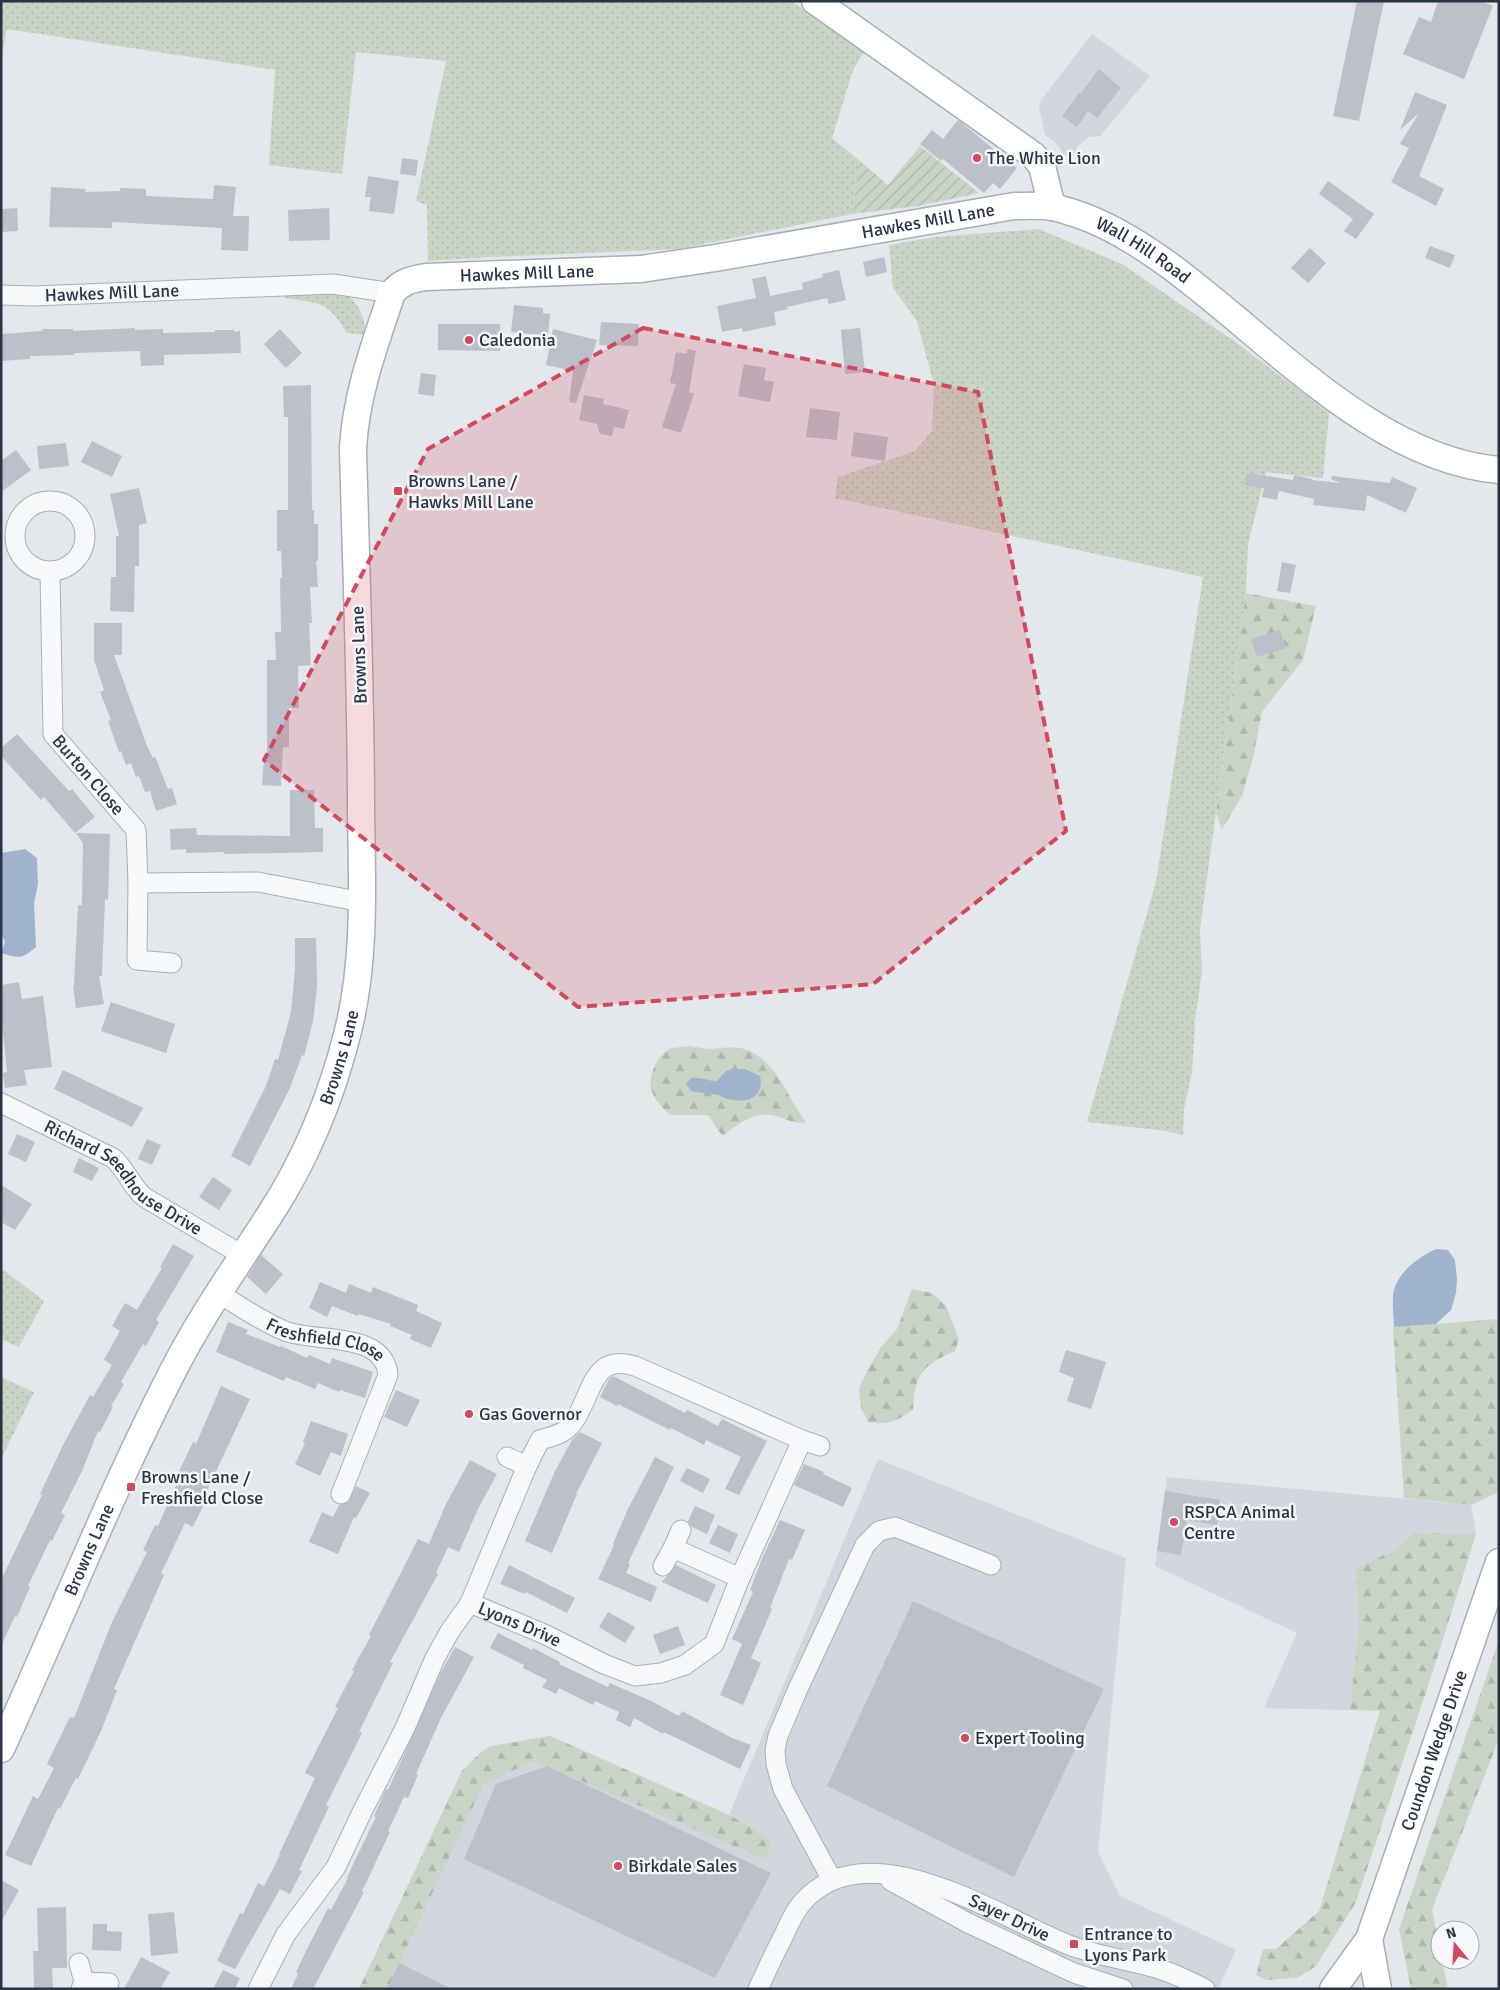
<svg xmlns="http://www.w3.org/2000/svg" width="1500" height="1990" font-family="Signika,sans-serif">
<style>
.built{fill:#d2d6de}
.grass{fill:url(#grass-dots)}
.forest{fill:url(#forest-firs)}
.garden{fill:url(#garden-furrows)}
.water{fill:#9fb4cc}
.building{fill:#bbc0ca}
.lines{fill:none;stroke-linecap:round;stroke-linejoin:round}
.street-casing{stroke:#a9aeb7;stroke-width:21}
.secondary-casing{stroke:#a9aeb7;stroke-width:29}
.street{stroke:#f7f8fa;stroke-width:19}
.secondary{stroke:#fff;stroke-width:26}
.marked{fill:#d1495b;fill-opacity:0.2;stroke:#d1495b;stroke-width:4;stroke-dasharray:10 6;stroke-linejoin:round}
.poi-dot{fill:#d1495b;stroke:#f4f6f9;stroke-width:2}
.labels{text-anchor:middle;stroke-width:5;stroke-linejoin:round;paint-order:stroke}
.poi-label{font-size:18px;fill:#2b3445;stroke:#f4f6f9;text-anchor:start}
.street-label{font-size:18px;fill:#2b3445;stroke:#f4f6f9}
</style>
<defs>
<pattern id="grass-dots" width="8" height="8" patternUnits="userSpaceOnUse" patternTransform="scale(1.25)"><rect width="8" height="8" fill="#c9d6c5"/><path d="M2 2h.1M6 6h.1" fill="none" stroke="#adb8ab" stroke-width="1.8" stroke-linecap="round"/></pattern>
<pattern id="forest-firs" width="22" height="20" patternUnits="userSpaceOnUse" patternTransform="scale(1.25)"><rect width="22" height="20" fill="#c9d6c5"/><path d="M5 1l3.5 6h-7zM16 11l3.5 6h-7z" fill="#adb8ab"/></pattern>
<pattern id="garden-furrows" width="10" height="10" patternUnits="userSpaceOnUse" patternTransform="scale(1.25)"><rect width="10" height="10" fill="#c9d6c5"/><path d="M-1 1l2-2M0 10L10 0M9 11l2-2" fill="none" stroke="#adb8ab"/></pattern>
</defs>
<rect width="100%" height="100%" fill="#e4e7ec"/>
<!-- built -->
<g class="built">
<polygon points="1092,34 1150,76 1100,136 1089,137 1078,146 1070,162 1055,142 1045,135 1039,107 1041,100"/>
<polygon points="878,1459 1126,1558 1098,1852 1120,1896 1236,1950 1218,1989 359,1989 462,1771 481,1752 492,1746 550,1736 729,1815"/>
<polygon points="1167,1477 1471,1505 1476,1534 1413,1533 1397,1549 1356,1568 1359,1623 1350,1710 1264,1708 1297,1633 1155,1566"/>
</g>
<!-- grass -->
<g class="grass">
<polygon points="1,1 791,1 864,51 853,70 832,138 860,161 852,214 679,249 491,257 428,261 427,205 416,201 446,61 356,52 342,174 269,165 275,70 7,29 1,59"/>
<polygon points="1039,229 1122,264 1234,341 1329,413 1323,478 1266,472 1248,544 1246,593 1200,929 1202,970 1195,1022 1192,1072 1184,1109 1183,1135 1167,1131 1087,1122 1156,882 1203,577 835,498 838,477 915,451 932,431 934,385 917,321 893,288 889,245 935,237"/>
<path d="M285,291c16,1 42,-1 56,2 17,4 24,28 26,42l-20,-2c-20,-33 -27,-29 -62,-35z"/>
<polygon points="1,1268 44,1301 19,1347 1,1339"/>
<polygon points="1,1377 34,1392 1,1459"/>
</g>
<!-- forest -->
<g class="forest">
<polygon points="1246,593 1316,606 1303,660 1262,712 1253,758 1242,796 1222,829 1216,814"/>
<path d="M689,1046c7,1 14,2 20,3 10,0 21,-3 31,-1 35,7 47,50 66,74 -12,3 -19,-3 -30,-6 -21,-6 -38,8 -53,20 -7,-7 -9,-14 -15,-21h-38c-17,-16 -26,-28 -14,-52 2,-4 9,-12 13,-14 6,-2 14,-2 20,-3z"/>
<path d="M912,1289l20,4 14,13 13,33 -4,12c-32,14 -41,23 -42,59 -18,12 -24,15 -45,12l-7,-14 -2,-19 8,-18 14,-24 16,-18z"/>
<polygon points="1499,1319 1499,1492 1471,1505 1404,1498 1393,1327"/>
<polygon points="1413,1533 1476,1534 1433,1671 1356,1902 1316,1966 1297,1978 1267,1980 1256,1975 1263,1949 1276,1949 1319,1911 1380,1711 1350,1710 1359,1623 1356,1568 1397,1549"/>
<polygon points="1499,1640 1499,1739 1432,1909 1440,1950 1440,1960 1442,1960 1448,1989 1411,1989 1399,1929"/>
<polygon points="550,1736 729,1815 771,1839 767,1860 534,1761 484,1783 387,1989 359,1989 462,1771 481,1752 492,1746"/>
</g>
<!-- garden -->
<polygon class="garden" points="920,146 979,193 918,206 852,214 860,161 888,185"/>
<!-- water -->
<g class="water">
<path d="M25,849l12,9 1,26 -4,19 2,44c-16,13 -16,11 -35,6l4,-11 -4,-9v-80z"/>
<path d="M732,1069h13l15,7c4,18 -9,27 -26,24 -5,0 -11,-3 -16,-5 -9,-2 -18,-2 -27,-4l-5,-7 5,-6c10,-1 16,3 26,3l9,-10z"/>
<path d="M1436,1249l12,1 7,10 2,19 -1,14 -5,17 -15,14 -42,3c0,-10 -2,-21 -1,-31 2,-22 25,-39 43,-47z"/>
</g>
<!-- building -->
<g class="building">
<polygon points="1357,1 1384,1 1359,121 1333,116"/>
<polygon points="1438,1 1481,1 1493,6 1464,79 1403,54 1419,17 1431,22"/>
<polygon points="1099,69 1121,88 1097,118 1088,111 1077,127 1062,116 1080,92 1081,93"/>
<polygon points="1415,92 1447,105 1419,176 1444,189 1436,206 1391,182 1409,148 1400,144 1419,113 1400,130"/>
<polygon points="958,120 1017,168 1000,189 993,183 984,193 943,159 941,161 920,144 932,130 943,139"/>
<polygon points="402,158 418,160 416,176 400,174"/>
<polygon points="368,176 399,181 394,214 369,211 371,197 365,197"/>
<polygon points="1328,181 1374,214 1356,239 1344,231 1353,219 1319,194"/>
<polygon points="214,185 236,187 233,216 249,216 248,251 221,250 222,228 112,222 112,228 49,227 51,187 86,189 85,192 120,191 120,188 146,189 146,196 213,199"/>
<polygon points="17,208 18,231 1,232 1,209"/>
<polygon points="329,208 330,240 289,241 288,210"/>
<polygon points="1430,246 1455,255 1450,268 1425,258"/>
<polygon points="1310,248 1326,263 1308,283 1291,268"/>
<polygon points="884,257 887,272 866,277 863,262"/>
<polygon points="839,270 846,300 829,304 827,298 787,307 788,309 774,312 776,325 743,332 742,328 722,332 717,306 756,298 752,279 766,276 770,296 803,289 802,283 823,277 822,274"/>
<polygon points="514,305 543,308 543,313 550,314 548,336 511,332"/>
<polygon points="601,322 639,324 638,346 599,345"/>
<polygon points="438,324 500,324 500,351 438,350"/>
<polygon points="135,328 135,330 163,329 163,333 215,332 215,330 234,330 234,332 240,331 241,353 164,355 164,365 141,366 140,351 74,353 74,355 30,356 30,359 1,361 1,334 43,331 42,329 73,329 73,331"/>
<polygon points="860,328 865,372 845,374 841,330"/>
<polygon points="280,329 302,353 286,368 264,344"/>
<polygon points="553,329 597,340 576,403 569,402 573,371 546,365"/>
<polygon points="688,349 696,351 689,392 694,394 681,433 662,427 676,384 670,383 676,352 686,354"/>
<polygon points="744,364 766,368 764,380 774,382 770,402 738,396"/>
<polygon points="421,373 436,375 434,396 418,394"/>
<polygon points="311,385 312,510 314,510 314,524 318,524 318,561 316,561 318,587 310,587 312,623 309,623 311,665 298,666 299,708 289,708 289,747 283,747 281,786 262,785 264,760 267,760 267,660 276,660 275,632 281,632 280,578 282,578 281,551 277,551 277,510 288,510 288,417 284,417 283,386"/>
<polygon points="584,395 604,399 603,404 629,410 624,429 614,427 612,436 600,434 597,424 579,420"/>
<polygon points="810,408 840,412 837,440 806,437"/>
<polygon points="854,432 888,437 885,461 851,456"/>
<polygon points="92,441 122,456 112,477 81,462"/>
<polygon points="66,443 69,466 39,469 37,446"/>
<polygon points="16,450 31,470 1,492 1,461"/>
<polygon points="1247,473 1293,480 1294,475 1312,479 1312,480 1340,483 1331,479 1332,476 1390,483 1392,477 1417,488 1406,513 1367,495 1365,511 1313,505 1314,499 1279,491 1277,500 1262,497 1264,488 1245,485"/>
<polygon points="139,488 147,523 139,525 139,566 135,566 134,612 110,611 111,577 116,577 116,536 119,536 110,494"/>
<polygon points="1282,562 1296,565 1290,593 1277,591"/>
<polygon points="94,623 122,623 122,655 114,655 147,746 153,758 155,757 168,789 172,788 177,804 156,811 150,791 145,792 139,776 136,777 131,763 126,765 121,751 119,752 108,721 111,720 100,692 104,690 94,660"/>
<polygon points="1280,630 1286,648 1257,657 1251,639"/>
<polygon points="17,734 69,791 72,789 95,817 75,833 44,797 41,800 1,756 1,748"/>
<polygon points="290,790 314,790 315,828 323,828 323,852 224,854 224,852 186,853 186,849 171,850 170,829 196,828 197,835 290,836"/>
<polygon points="76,833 110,834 108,900 105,899 102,976 99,976 104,1004 76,1008 73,985 74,985 78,905 82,905 83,843"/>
<polygon points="295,938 316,938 317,987 313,1021 304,1056 302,1055 290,1088 250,1166 231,1156 266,1086 275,1059 278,1060 291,1012 295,969"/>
<polygon points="19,982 22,999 43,996 52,1067 24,1070 27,1085 5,1088 3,1073 7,1072 3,1031 1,1031 1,985"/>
<polygon points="111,1002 175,1024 166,1053 101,1031"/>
<polygon points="63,1070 143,1108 132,1127 54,1089"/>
<polygon points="17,1134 35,1142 26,1162 8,1154"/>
<polygon points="147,1139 161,1145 152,1165 138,1159"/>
<polygon points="79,1158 99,1168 92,1181 73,1172"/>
<polygon points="213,1177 232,1190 219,1210 199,1197"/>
<polygon points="1,1185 32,1204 15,1230 1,1222"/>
<polygon points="173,1244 194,1256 156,1320 159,1322 146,1346 143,1344 121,1382 124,1384 111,1406 113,1407 100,1432 98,1431 82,1471 61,1513 65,1515 52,1541 50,1540 28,1586 30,1587 17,1617 15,1616 1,1646 1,1580 42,1495 40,1494 63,1445 90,1395 93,1397 112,1365 104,1360 120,1331 112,1326 125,1303 137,1310 162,1268 160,1267"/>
<polygon points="261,1255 283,1274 266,1294 247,1277"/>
<polygon points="320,1282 346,1293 349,1284 371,1293 373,1287 418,1305 416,1311 442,1323 431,1348 410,1339 412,1335 390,1326 391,1324 359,1314 358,1316 332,1306 327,1317 309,1308"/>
<polygon points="228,1322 248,1330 246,1334 280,1347 281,1346 307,1358 309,1355 330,1364 332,1358 373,1372 365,1398 340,1390 339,1392 318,1383 315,1389 286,1377 284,1381 216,1352"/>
<polygon points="1066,1350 1106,1362 1091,1409 1067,1401 1074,1378 1059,1372"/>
<polygon points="613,1376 685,1413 687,1410 718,1426 722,1419 767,1441 739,1495 725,1489 741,1457 706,1440 704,1445 671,1428 670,1430 618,1404 617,1406 600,1397 609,1379"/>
<polygon points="221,1386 250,1399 202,1501 205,1502 193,1527 185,1523 161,1573 164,1575 114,1689 117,1690 101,1731 78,1779 76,1778 60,1809 58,1808 31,1866 5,1855 33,1796 38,1799 54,1768 47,1764 70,1717 74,1718 112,1622 147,1552 143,1550 155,1525 158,1526 179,1479 176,1478 193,1442 196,1444"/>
<polygon points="396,1390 420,1400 407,1427 384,1417"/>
<polygon points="311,1421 348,1434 341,1456 331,1452 320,1476 295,1464 305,1443 303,1442"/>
<polygon points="580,1432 602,1443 576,1494 577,1494 552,1553 525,1541 555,1471 572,1440"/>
<polygon points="655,1457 674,1467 628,1563 630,1564 626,1573 657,1587 651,1602 598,1579 614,1545 613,1544 627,1511"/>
<polygon points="470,1460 497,1474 478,1509 459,1552 448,1547 436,1573 438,1574 390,1662 393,1663 359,1732 362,1733 326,1805 329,1807 299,1870 302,1871 290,1894 280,1889 235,1969 217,1961 240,1913 243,1914 258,1883 264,1886 280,1855 279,1854 315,1778 305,1773 338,1708 335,1707 354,1671 352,1670 371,1636 369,1635 418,1539 429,1544 446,1504"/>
<polygon points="804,1464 824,1472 823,1474 852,1488 843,1507 794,1485"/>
<polygon points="687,1468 710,1479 703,1493 680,1481"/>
<polygon points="356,1486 370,1493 356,1518 354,1517 338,1554 309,1542 322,1512 333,1517 339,1505 348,1502"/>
<polygon points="1165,1491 1220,1500 1217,1525 1187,1520 1181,1555 1157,1551"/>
<polygon points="695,1506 715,1515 707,1534 692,1527 688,1521"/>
<polygon points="780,1520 805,1530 792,1560 789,1559 770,1608 772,1609 751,1658 761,1663 743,1705 720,1695 742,1644 732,1639 753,1592 750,1590 761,1561"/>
<polygon points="718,1525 738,1534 730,1553 709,1543"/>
<polygon points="509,1565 575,1598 567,1613 526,1592 525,1594 500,1584"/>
<polygon points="676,1565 716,1585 708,1603 662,1582"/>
<polygon points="913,1601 1104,1689 1014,1877 827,1786"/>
<polygon points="608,1612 635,1627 625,1643 599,1627"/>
<polygon points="678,1626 685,1645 660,1654 653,1635"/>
<polygon points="498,1633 532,1650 533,1648 560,1662 559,1664 608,1687 610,1683 651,1701 679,1716 682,1711 732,1738 751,1745 740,1769 664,1732 663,1734 634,1718 630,1727 616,1720 619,1712 595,1701 593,1705 559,1688 556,1694 542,1687 547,1680 523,1668 524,1665 490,1648"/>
<polygon points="455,1647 474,1657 441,1718 416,1774 418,1775 408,1798 404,1797 388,1831 390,1832 362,1891 364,1892 313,1989 291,1989 298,1974 296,1972 306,1951 328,1908 331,1910 348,1878 347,1877 376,1817 374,1816 386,1789 388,1790 440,1674"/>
<polygon points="547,1766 771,1873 715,1978 464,1859 496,1784"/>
<polygon points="1,1880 19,1890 1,1922"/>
<polygon points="66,1907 67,1968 52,1968 53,1989 34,1989 33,1951 38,1951 37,1908"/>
<polygon points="174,1912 178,1953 151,1956 148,1914"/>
<polygon points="93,1924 107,1924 107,1931 122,1932 121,1951 92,1950"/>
<polygon points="141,1957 170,1972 160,1989 124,1989"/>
<polygon points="399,1963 452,1989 387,1989"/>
<polygon points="223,1970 240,1978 235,1989 213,1989"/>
</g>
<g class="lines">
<defs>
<g id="street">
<path id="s1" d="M1,295l33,1 299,-12 59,9"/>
<circle cx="50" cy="536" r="35"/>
<path id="s2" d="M50,572l3,162 83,96 2,53"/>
<polyline points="172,963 137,960 138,883 258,882 362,902"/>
<path id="s3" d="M1,1103l112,55c13,11 18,28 31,39l98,58"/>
<path id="s4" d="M218,1293c22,13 44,29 67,38 29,12 99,-1 103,44l-47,119"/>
<polyline points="802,1440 820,1446"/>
<polyline points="673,1548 681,1530"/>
<polyline points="663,1566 673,1548 740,1578"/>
<polyline points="470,1603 527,1466 507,1457"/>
<polyline points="832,1880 783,1789 776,1764 775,1750 778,1736 797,1691 865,1545 879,1531 895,1527 991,1565"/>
<polyline points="891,1881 968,1923 1074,1973 1123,1989"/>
<polyline points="79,1963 84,1982 81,1989"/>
<polyline points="84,1982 109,1983"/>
<path id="s5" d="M258,1989l28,-55 50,-67 26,-55 43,-84 30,-70 15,-27 20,-28 74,31 60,30 31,12 26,-3 24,-8 29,-21 26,-66 62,-138 -167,-74c-46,-14 -42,33 -64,59 -7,9 -20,12 -31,15l-13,26"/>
<path id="s6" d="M758,1989c8,-17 16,-35 25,-52 5,-11 10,-23 18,-33 65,-78 197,13 268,41 25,10 54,14 80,21 20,5 38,14 56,23"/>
</g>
<g id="secondary">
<polyline points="815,1 1033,155 1042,166 1052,207"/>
<path id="s7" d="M1,1749c58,-126 109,-256 173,-380 27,-53 62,-102 95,-153 36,-55 63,-121 79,-185 18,-72 14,-148 13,-222 0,-120 -5,-241 -8,-361 3,-54 22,-104 39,-155 9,-11 20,-14 34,-16l215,-8 74,-11 299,-52c12,0 26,-1 38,1 7,1 15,4 22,6 34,11 63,29 92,50 99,71 206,196 333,207"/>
<polyline points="1369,1939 1378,1989"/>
<path id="s8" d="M1333,1989l36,-50 130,-377"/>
</g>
</defs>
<!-- street casing -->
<use href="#street" class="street-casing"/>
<!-- secondary casing -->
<use href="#secondary" class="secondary-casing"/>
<!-- street -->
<use href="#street" class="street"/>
<!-- secondary -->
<use href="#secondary" class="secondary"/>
</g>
<!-- marked area -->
<path class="marked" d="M643,328l335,64 88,439 -193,153 -295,23 -314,-247 164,-311z"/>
<!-- markers -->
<g class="poi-dot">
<circle cx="977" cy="158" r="5"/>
<circle cx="469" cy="340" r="5"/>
<rect x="393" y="486" width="10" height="10" rx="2.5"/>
<circle cx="469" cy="1414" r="5"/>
<rect x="126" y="1482" width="10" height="10" rx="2.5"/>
<circle cx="1174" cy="1522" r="5"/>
<circle cx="965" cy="1738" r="5"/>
<circle cx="618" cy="1866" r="5"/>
<rect x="1069" y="1939" width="10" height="10" rx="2.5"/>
</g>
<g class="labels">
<!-- poi labels -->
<g class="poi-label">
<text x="987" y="164">The White Lion</text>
<text x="479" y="346">Caledonia</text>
<text x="408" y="487">Browns Lane /<tspan x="408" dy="21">Hawks Mill Lane</tspan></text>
<text x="479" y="1420">Gas Governor</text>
<text x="141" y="1483">Browns Lane /<tspan x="141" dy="21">Freshfield Close</tspan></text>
<text x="1184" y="1518">RSPCA Animal<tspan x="1184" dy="21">Centre</tspan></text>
<text x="975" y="1744">Expert Tooling</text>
<text x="628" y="1872">Birkdale Sales</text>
<text x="1084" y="1940">Entrance to<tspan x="1084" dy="21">Lyons Park</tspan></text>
</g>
<!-- street labels -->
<g class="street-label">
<text dy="6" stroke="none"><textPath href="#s7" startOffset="2089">Hawkes Mill Lane</textPath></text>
<text dy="6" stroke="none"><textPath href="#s7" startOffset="2316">Wall Hill Road</textPath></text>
<text dy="6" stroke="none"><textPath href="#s7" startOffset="1684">Hawkes Mill Lane</textPath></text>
<text dy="6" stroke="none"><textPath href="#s1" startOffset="111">Hawkes Mill Lane</textPath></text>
<text transform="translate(359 655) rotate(-92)" y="6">Browns Lane</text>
<text dy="6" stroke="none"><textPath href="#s2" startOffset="216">Burton Close</textPath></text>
<text dy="6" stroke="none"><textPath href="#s7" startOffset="772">Browns Lane</textPath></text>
<text dy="6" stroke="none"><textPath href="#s3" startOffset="145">Richard Seedhouse Drive</textPath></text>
<text dy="6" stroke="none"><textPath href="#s4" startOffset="119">Freshfield Close</textPath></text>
<text dy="6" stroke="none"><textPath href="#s7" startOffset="218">Browns Lane</textPath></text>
<text dy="6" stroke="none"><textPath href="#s5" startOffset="496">Lyons Drive</textPath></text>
<text dy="6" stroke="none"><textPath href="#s8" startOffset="261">Coundon Wedge Drive</textPath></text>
<text dy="6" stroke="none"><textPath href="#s6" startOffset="321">Sayer Drive</textPath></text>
</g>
</g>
<!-- border -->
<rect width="1500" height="1990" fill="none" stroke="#2b3445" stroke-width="5"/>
<!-- north arrow -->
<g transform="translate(1455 1945) rotate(342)"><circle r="24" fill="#f4f6f9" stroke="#a4a8b1"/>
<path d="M0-4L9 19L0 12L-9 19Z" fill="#d1495b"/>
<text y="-8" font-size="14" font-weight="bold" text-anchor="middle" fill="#2b3445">N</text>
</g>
</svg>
